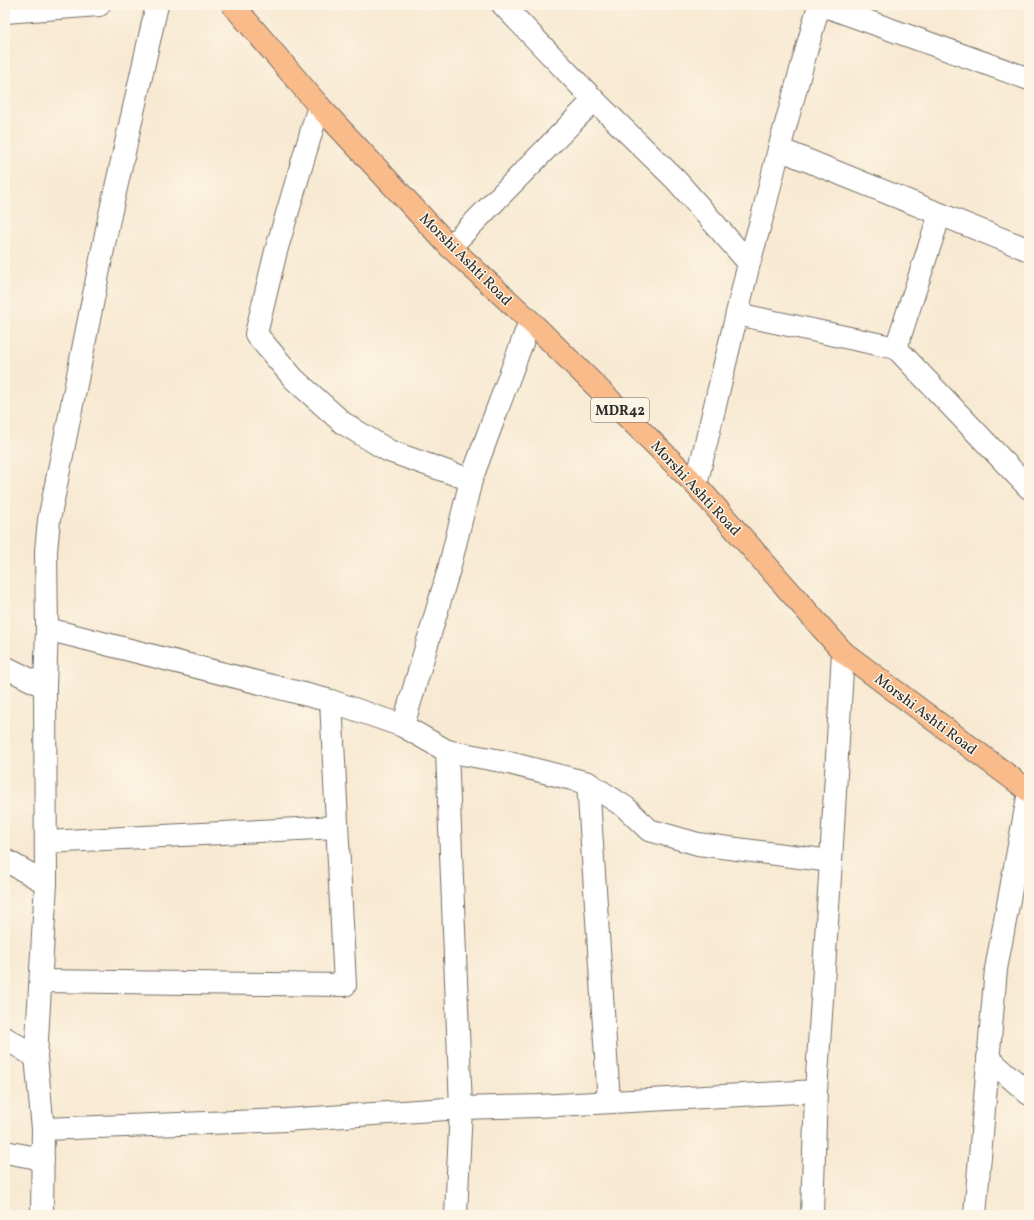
<svg xmlns="http://www.w3.org/2000/svg" width="1034" height="1220" font-family="Vollkorn,serif">
<style>
.lines{fill:none;stroke-linecap:round;stroke-linejoin:round}
.minor-casing{stroke:#736e65;stroke-width:24}
.major-casing{stroke:#736e65;stroke-width:24}
.minor{stroke:#fff;stroke-width:22}
.major{stroke:#fabb8b;stroke-width:22}
.labels{text-anchor:middle;stroke-width:3;stroke-linejoin:round;paint-order:stroke}
.shield{fill:#fcf5e5;stroke:#6a6863;stroke-width:1}
.shield-label{font-size:14px;font-weight:bold;fill:#2b2b2b}
.street-label{font-size:15px;fill:#2b2b2b;stroke:#fcf5e5}
</style>
<rect width="100%" height="100%" fill="#fcf5e5"/>
<filter id="ink" filterUnits="userSpaceOnUse"><feTurbulence type="fractalNoise" baseFrequency=".025" numOctaves="2"/><feDisplacementMap in="SourceGraphic" scale="8" xChannelSelector="R" yChannelSelector="G"/><feConvolveMatrix kernelMatrix="1 2 1 2 8 2 1 2 1" color-interpolation-filters="sRGB"/></filter>
<filter id="wash" filterUnits="userSpaceOnUse"><feTurbulence type="fractalNoise" baseFrequency=".012" numOctaves="4" result="noise"/><feDisplacementMap in="SourceGraphic" scale="16" xChannelSelector="R" yChannelSelector="G"/><feGaussianBlur stdDeviation="0.9" result="paint"/><feColorMatrix in="noise" values="0 0 0 0 0 0 0 0 0 0 0 0 0 0 0 0 0 1.4 0 .05"/><feComposite in="paint" operator="in"/></filter>
<g filter="url(#wash)">
<rect width="100%" height="100%" fill="#f8e9d2"/>
</g>
<g filter="url(#ink)">
<g class="lines">
<defs>
<g id="minor">
<polyline points="503,5 594,100 676,180 749,263"/>
<polyline points="822,5 1029,79"/>
<polyline points="5,12 99,5"/>
<polyline points="319,106 276,251 256,334 294,379 343,423 389,451 471,480"/>
<polyline points="779,149 1029,250"/>
<polyline points="450,247 594,100"/>
<polyline points="737,314 896,348 940,214"/>
<polyline points="896,348 1029,488"/>
<polyline points="696,485 749,263 763,214 779,149 819,5"/>
<polyline points="47,629 331,701 403,726 447,751 461,1108 456,1215"/>
<polyline points="5,667 45,687"/>
<polyline points="403,726 449,569 471,480 530,321"/>
<polyline points="447,751 501,761 588,783 625,807 649,830 698,844 831,861"/>
<polyline points="588,783 609,1102"/>
<polyline points="46,842 337,827"/>
<polyline points="5,860 46,883"/>
<polyline points="41,981 345,985 331,701"/>
<polyline points="5,1038 36,1057"/>
<polyline points="988,1058 1029,1094"/>
<polyline points="43,1129 286,1120 461,1108 539,1106 816,1091 831,861 843,652"/>
<polyline points="5,1152 43,1159"/>
<polyline points="42,1215 43,1129 36,1057 46,883 45,687 47,629 46,551 49,520 109,219 157,5"/>
<polyline points="812,1215 816,1091"/>
<polyline points="975,1215 996,969 1029,792"/>
</g>
<polyline id="major" points="233,5 319,106 450,247 530,321 696,485 843,652 1029,791"/>
</defs>
<!-- minor casing -->
<use href="#minor" class="minor-casing"/>
<!-- major casing -->
<use href="#major" class="major-casing"/>
<!-- minor -->
<use href="#minor" class="minor"/>
<!-- major -->
<use href="#major" class="major"/>
</g>
</g>
<g class="labels">
<!-- shield labels -->
<rect class="shield" x="591" y="398" width="58" height="24" rx="3"/>
<g class="shield-label">
<text x="620" y="415">MDR42</text>
</g>
<!-- street labels -->
<g class="street-label">
<text transform="translate(466 259) rotate(45)" y="5">Morshi Ashti Road</text>
<text transform="translate(696 488) rotate(47)" y="5">Morshi Ashti Road</text>
<text transform="translate(926 714) rotate(37)" y="5">Morshi Ashti Road</text>
</g>
</g>
<!-- margin -->
<rect width="1034" height="1220" fill="none" stroke="#fcf5e5" stroke-width="20"/>
</svg>
